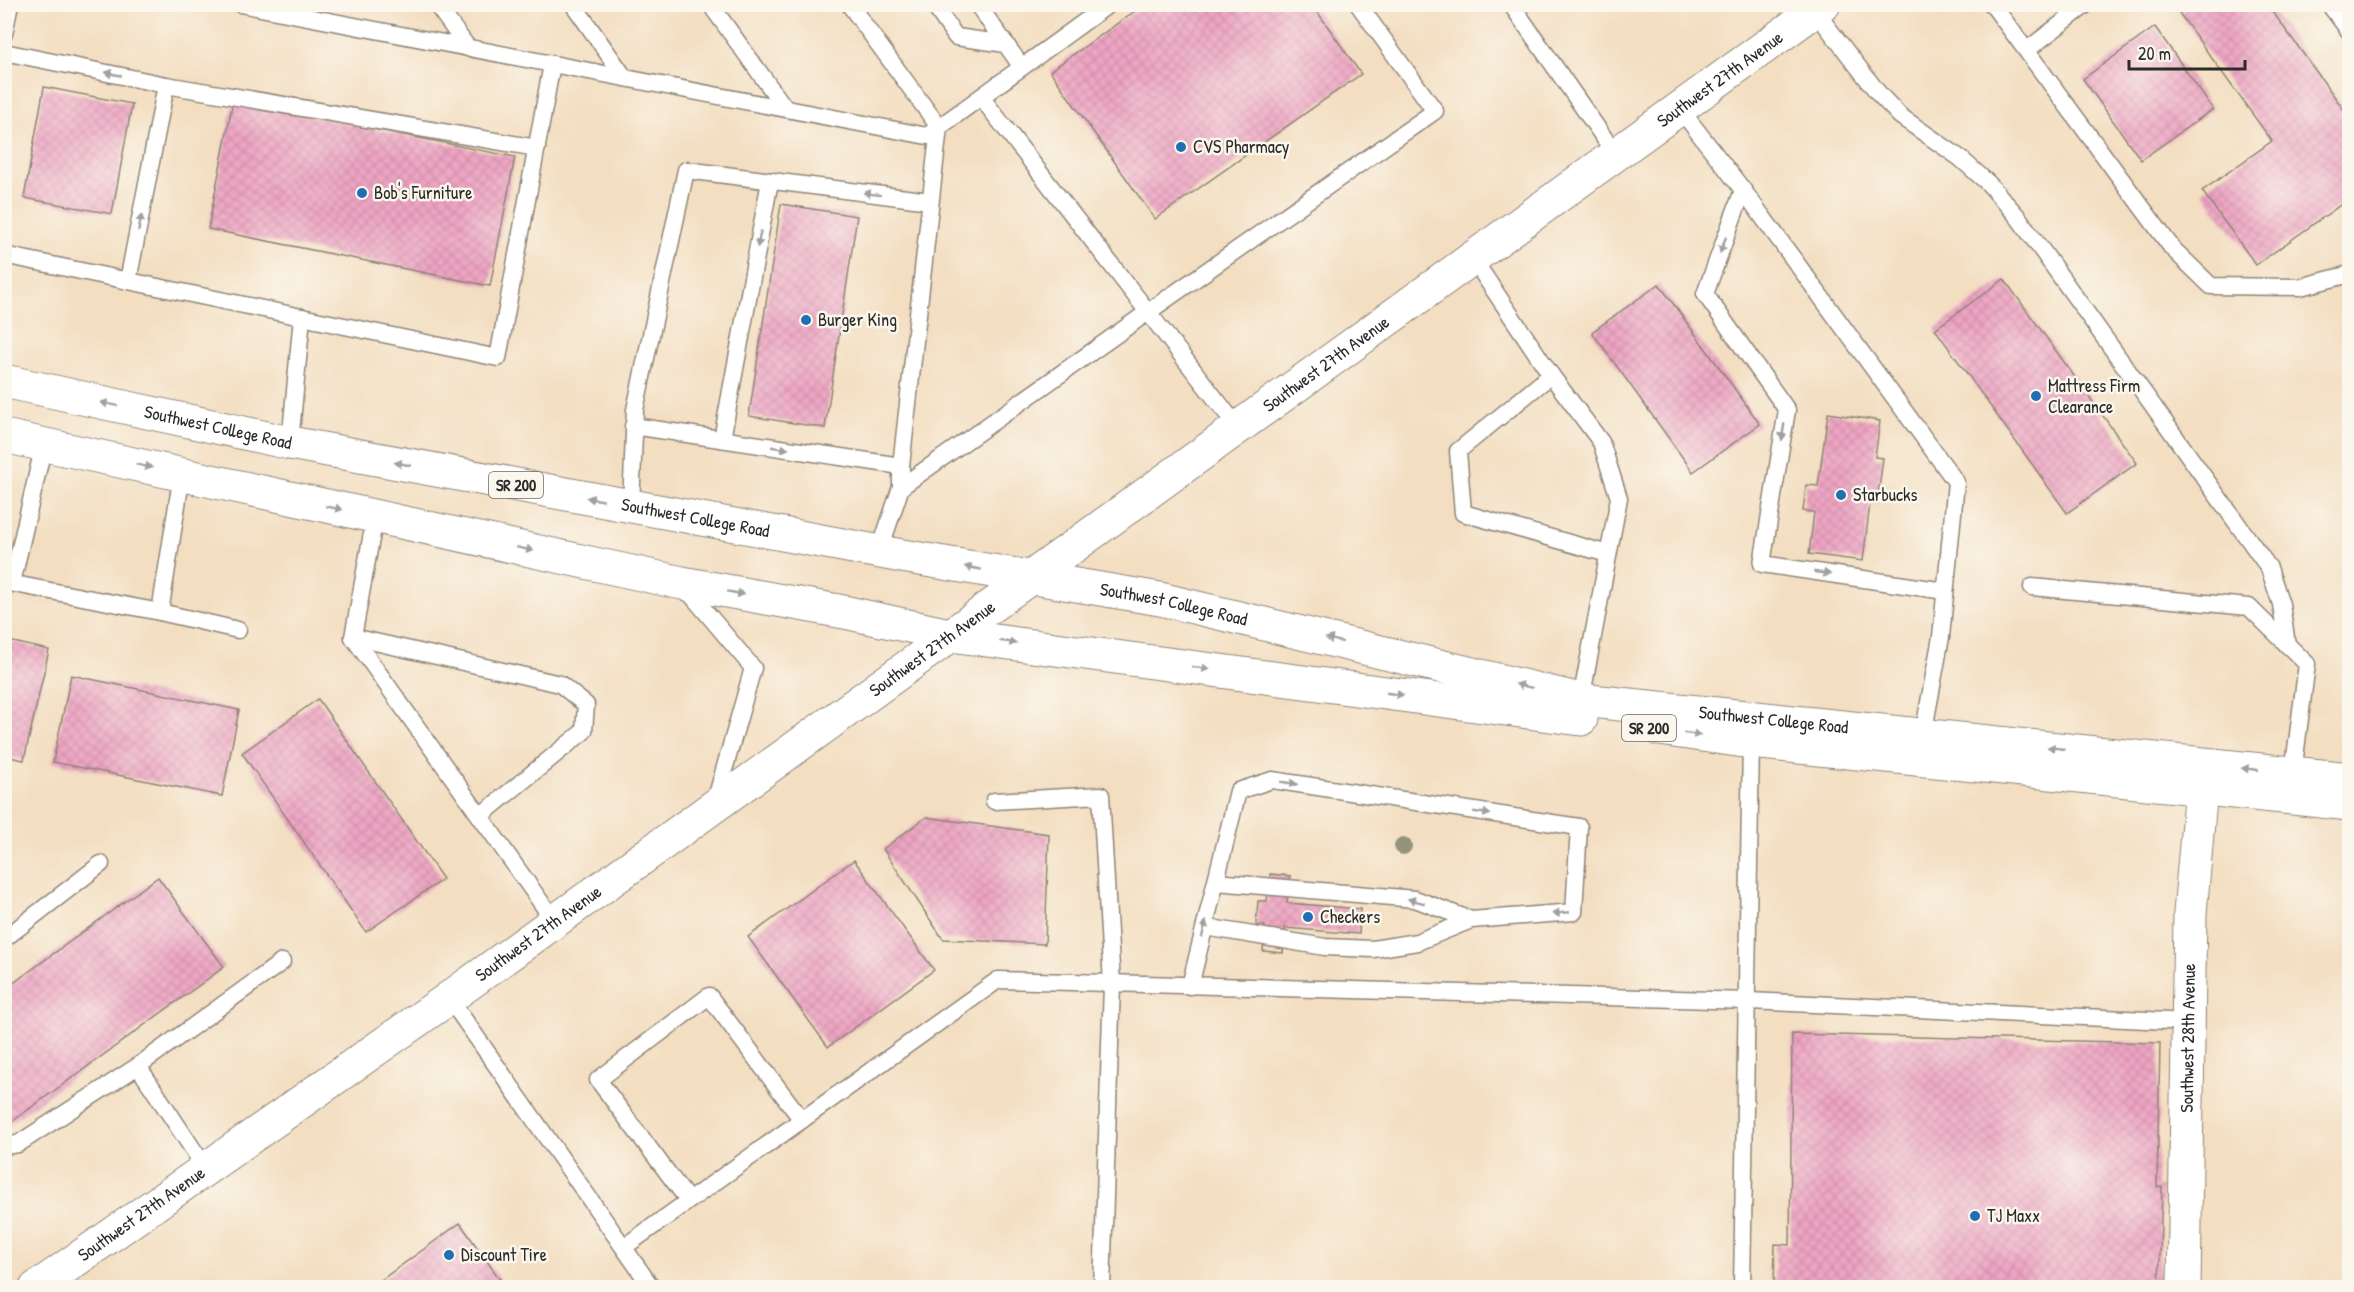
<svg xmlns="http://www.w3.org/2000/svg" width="2354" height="1292" font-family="'Patrick Hand',sans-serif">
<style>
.building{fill:url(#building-cross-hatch)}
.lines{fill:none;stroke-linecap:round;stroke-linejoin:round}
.lane-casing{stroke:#8f8476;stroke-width:19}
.street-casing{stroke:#8f8476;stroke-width:35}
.secondary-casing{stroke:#8f8476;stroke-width:35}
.primary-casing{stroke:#8f8476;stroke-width:35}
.lane{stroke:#fff;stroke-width:16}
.street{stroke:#fff;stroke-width:33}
.secondary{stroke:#fff;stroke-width:33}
.primary{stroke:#fff;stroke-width:33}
.tree{fill:#94947d}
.oneway{fill:#a0a0a0}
.poi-dot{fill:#1f6fb2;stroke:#fbf7ec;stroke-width:2}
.labels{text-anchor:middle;stroke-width:5;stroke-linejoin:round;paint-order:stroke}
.shield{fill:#fbf7ec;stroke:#696865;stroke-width:1.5}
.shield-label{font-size:16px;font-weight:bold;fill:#2b2b2b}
.street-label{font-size:18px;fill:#2b2b2b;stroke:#fbf7ec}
.poi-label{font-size:18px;fill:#2b2b2b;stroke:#fbf7ec;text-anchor:start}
</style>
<defs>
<pattern id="building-cross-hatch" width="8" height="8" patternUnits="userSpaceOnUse" patternTransform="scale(1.5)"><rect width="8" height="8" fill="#eea5c3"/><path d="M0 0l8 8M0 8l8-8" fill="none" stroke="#cc8ea8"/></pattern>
</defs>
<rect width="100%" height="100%" fill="#fbf7ec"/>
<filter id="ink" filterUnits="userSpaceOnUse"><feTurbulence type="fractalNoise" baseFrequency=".0167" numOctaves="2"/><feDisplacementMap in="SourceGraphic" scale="12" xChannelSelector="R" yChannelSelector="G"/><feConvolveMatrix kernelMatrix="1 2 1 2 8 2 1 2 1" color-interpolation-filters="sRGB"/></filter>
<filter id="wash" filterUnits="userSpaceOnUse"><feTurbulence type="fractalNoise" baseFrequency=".008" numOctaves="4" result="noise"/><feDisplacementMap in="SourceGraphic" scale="24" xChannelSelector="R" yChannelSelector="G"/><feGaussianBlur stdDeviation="1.35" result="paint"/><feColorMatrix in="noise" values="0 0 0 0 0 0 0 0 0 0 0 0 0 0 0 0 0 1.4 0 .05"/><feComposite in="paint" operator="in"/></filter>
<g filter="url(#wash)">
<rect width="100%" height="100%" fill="#f3dec1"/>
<g id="blocks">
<!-- building -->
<g class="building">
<polygon points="1145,4 1312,4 1361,74 1155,219 1050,71"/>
<polygon points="2192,4 2267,4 2350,118 2350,198 2256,265 2202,191 2272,141 2179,13"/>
<polygon points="2155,27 2213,109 2141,160 2083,79"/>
<polygon points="44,87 132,104 112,214 24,198"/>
<polygon points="233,101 515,157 490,286 208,229"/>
<polygon points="781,204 857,216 825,428 749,416"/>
<polygon points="2004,279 2137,463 2067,513 1935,329"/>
<polygon points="1659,284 1760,424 1693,472 1592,332"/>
<polygon points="1828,413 1880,421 1875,457 1883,458 1877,504 1870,503 1863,561 1809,554 1814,512 1803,511 1806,485 1818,486"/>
<polygon points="4,640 49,650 24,760 4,756"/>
<polygon points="71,675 239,710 222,796 53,762"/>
<polygon points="318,699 443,879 366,932 242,753"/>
<polygon points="926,817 1049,834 1045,944 943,939 883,849"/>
<polygon points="854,860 934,970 828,1047 748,937"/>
<polygon points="1270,874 1290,876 1287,903 1360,909 1359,934 1285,928 1283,953 1263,951 1265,926 1256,925 1258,901 1267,901"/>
<polygon points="158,877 224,967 10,1123 4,1116 4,990"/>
<polygon points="1792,1034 2160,1043 2157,1187 2162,1187 2159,1288 1774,1288 1775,1244 1790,1245"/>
<polygon points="460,1223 506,1288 370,1288"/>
</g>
</g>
</g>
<g filter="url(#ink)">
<use href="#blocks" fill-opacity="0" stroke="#8f8476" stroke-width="1.5"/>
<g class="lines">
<defs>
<g id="lane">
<polyline points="240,4 927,136 1109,4"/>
<polyline points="436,4 468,48"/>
<polyline points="573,4 625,78"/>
<polyline points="710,4 785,108"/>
<polyline points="849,4 939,127 901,466 901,487 879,552"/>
<polyline points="933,4 956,37 1006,44"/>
<polyline points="977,4 1022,67"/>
<polyline points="1511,4 1616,155"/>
<polyline points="1992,4 2172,248 2211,286 2300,287 2350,274"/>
<polyline points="2329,4 2350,32"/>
<polyline points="1815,11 1879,94 1900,116 1960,158 1988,183 2018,217 2269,568 2281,604 2287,645"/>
<polyline points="4,34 10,4"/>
<polyline points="2027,50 2087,4"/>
<polyline points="4,52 166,85 128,281"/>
<polyline points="166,85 537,148"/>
<polyline points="1680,109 1743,190 1956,482 1941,637 1923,735"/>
<polyline points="1743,190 1705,294 1787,410 1762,564 1945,591"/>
<polyline points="4,255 498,358 552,64"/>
<polyline points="1473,259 1551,375 1601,442 1619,498 1581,700"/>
<polyline points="1551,375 1458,451 1463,513 1608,554"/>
<polyline points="633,426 901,466"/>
<polyline points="1239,429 1148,312 1435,111 1358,4"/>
<polyline points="722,439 770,181"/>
<polyline points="290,443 302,317"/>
<polyline points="901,487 1148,312 981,97"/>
<polyline points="631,506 635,410 686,170 930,201"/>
<polyline points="375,517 353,637 555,922"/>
<polyline points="4,582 160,612 182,474"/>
<polyline points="12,583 44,444"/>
<polyline points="684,586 753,668 715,802"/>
<polyline points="2032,587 2249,607 2307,664 2293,773"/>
<polyline points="160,612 238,630"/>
<polyline points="353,637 560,684 586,705 584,731 480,816"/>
<polyline points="994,801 1101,795 1112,984 1102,1288"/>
<polyline points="1216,882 1415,899 1471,920"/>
<polyline points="4,939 101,864"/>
<polyline points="1190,986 1238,791 1272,780 1579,827 1574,912 1471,920 1417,942 1373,949 1325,947 1205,927"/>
<polyline points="449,998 652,1288"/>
<polyline points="138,1066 282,962"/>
<polyline points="4,1146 18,1144 138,1066 206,1169"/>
<polyline points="688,1200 598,1080 709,996 802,1120"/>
<polyline points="624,1247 998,980 1749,1001 2189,1022"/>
<polyline points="1742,1288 1751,742"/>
</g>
<g id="street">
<path id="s1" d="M2184,1288l6,-375 11,-125"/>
</g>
<g id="secondary">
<path id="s2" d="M36,1288l413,-290 1375,-994"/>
</g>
<g id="primary">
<path id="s3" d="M4,381l286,62 612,113 258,43 421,101 769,79"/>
<polyline points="4,436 682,583 844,612 950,635 1581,719"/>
<polyline points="1659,729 1751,742 2350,804"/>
</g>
</defs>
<!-- lane casing -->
<use href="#lane" class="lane-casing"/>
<!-- street casing -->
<use href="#street" class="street-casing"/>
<!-- secondary casing -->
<use href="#secondary" class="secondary-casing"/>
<!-- primary casing -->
<use href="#primary" class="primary-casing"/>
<!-- lane -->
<use href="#lane" class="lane"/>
<!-- street -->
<use href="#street" class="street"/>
<!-- secondary -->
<use href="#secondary" class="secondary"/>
<!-- primary -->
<use href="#primary" class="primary"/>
</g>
<!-- trees -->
<circle class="tree" cx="1403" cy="846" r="9"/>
<!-- one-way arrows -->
<defs><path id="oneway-solid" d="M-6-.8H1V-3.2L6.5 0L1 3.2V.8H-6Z" transform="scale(1.5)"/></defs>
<g class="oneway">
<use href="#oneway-solid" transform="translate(113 74) rotate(-169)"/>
<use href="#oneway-solid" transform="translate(872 194) rotate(-173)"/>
<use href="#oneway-solid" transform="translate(140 223) rotate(-79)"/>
<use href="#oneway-solid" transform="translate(759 239) rotate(101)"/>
<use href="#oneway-solid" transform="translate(1723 245) rotate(110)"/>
<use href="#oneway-solid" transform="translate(109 404) rotate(-168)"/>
<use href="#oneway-solid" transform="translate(1783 432) rotate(99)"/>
<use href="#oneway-solid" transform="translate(780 448) rotate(8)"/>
<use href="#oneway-solid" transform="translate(403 464) rotate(-170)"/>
<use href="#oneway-solid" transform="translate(144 466) rotate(12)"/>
<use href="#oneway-solid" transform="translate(595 499) rotate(-170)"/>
<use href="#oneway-solid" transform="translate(334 508) rotate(12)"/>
<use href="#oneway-solid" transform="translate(525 549) rotate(12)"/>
<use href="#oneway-solid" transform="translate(973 568) rotate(-170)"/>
<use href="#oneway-solid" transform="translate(1822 573) rotate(8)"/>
<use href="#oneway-solid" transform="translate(736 593) rotate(10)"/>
<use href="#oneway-solid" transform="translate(1334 640) rotate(-166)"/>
<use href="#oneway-solid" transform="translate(1008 642) rotate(7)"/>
<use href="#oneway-solid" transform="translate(1201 668) rotate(8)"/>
<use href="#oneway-solid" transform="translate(1524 686) rotate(-166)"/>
<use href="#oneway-solid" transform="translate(1395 694) rotate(8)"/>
<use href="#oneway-solid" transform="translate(1692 734) rotate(8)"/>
<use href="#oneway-solid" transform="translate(2056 748) rotate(-174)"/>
<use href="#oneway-solid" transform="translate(2250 769) rotate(-174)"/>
<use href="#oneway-solid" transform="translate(1289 783) rotate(9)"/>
<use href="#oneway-solid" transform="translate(1482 813) rotate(9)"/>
<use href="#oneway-solid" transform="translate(1416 901) rotate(-165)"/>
<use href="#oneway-solid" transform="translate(1561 913) rotate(175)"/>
<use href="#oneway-solid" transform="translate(1204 929) rotate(-76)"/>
</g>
</g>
<!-- markers -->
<g class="poi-dot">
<circle cx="1181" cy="147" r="6"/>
<circle cx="362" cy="193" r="6"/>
<circle cx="806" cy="320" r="6"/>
<circle cx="2036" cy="396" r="6"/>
<circle cx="1841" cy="495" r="6"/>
<circle cx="1308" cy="917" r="6"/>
<circle cx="1975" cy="1216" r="6"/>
<circle cx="449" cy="1255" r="6"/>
</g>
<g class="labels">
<!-- shield labels -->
<g class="shield">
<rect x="489" y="472" width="54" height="26" rx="4.5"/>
<rect x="1622" y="715" width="54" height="26" rx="4.5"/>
</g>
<g class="shield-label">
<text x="516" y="491">SR 200</text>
<text x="1649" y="734">SR 200</text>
</g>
<!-- street labels -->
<g class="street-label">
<text dy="6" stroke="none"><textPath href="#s2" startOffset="2073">Southwest 27th Avenue</textPath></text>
<text dy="6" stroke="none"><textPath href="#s2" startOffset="1587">Southwest 27th Avenue</textPath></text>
<text dy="6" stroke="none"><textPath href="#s3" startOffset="219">Southwest College Road</textPath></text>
<text dy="6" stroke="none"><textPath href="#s3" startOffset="705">Southwest College Road</textPath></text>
<text dy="6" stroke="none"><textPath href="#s3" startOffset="1191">Southwest College Road</textPath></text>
<text dy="6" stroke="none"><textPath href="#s2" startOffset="1101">Southwest 27th Avenue</textPath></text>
<text dy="6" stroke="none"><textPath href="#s3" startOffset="1803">Southwest College Road</textPath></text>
<text dy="6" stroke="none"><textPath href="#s2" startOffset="615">Southwest 27th Avenue</textPath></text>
<text dy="6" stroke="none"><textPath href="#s1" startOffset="250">Southwest 28th Avenue</textPath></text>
<text dy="6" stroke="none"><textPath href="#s2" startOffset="129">Southwest 27th Avenue</textPath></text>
</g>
<!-- poi labels -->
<g class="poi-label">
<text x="1193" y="153">CVS Pharmacy</text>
<text x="374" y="199">Bob's Furniture</text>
<text x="818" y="326">Burger King</text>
<text x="2048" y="392">Mattress Firm<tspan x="2048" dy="21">Clearance</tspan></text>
<text x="1853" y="501">Starbucks</text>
<text x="1320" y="923">Checkers</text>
<text x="1987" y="1222">TJ Maxx</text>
<text x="461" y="1261">Discount Tire</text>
</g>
</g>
<!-- margin -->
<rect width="2354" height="1292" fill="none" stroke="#fbf7ec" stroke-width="24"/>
<!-- scale -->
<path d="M2129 60v9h116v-9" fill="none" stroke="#2b2b2b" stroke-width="3"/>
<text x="2138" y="60" font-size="18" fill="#2b2b2b" stroke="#fbf7ec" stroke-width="4.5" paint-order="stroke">20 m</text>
</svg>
